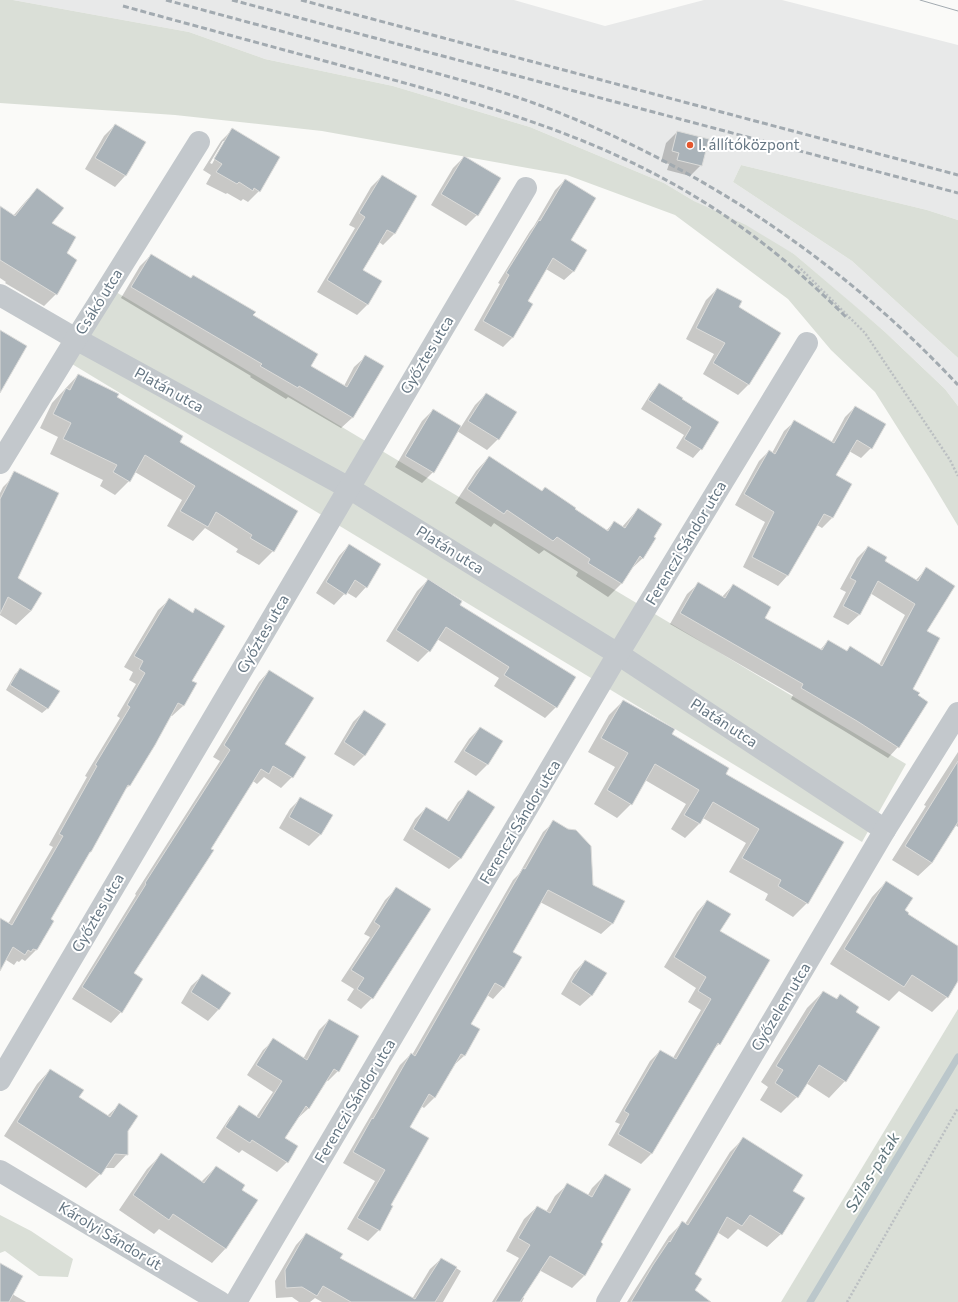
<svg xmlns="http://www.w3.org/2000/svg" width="958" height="1302" font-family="Commissioner,sans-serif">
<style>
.built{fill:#e8e9e9}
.green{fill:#dadfd7}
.shadow{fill:#0003;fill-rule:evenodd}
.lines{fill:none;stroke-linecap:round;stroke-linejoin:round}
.stream{stroke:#bbc7cb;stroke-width:7}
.building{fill:#aab3b9;stroke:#dcdcda}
.path{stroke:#bbbfc2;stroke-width:2.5;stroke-dasharray:2 2;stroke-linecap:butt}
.minor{stroke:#c3c8cc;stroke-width:22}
.tram{stroke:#a2aab0;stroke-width:1}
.rail{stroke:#a2aab0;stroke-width:3;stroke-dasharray:6 3;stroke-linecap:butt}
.poi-dot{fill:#e4572e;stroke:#fff;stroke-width:1.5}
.labels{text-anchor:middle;stroke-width:4;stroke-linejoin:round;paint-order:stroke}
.poi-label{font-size:15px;fill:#657683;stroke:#fff;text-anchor:start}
.street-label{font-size:15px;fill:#657683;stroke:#fff}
.water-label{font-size:16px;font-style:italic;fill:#60757c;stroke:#fff}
</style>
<rect width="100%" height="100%" fill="#fafaf8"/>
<!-- built -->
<polygon class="built" points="13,0 514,0 605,26 704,0 782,0 958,45 958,220 927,210 741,165 733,182 852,261 958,358 958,406 945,389 885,332 794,254 694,201 664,183 530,127 393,86 265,59 189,32"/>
<!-- green -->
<g class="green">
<polygon points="0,0 13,0 189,32 265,59 393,86 530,127 664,183 694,201 746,225 794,254 854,305 885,332 945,389 958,406 958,526 928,476 875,392 831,350 788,299 675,215 567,175 322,131 175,115 0,103"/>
<polygon points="741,165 927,210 958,220 958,358 852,261 733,182"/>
<polygon points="116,292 906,764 862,842 72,364"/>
<polygon points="958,1009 958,1302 781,1302"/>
<polygon points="0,1215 31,1231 73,1259 68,1277 39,1276 5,1251 0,1253"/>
</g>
<!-- shadow -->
<g class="shadow">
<polygon points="115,125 145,143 125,176 115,187 85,169 104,136"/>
<path d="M232,130l27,61 -11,11 -5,-3 -2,2 -14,-8 -1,1 -20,-10 5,-9 -8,-5 18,-29zM223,141h2l-13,23 -2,-1z"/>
<polygon points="677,132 701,165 690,176 667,170 669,164 661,162 666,143"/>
<polygon points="464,157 477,215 466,226 431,205 453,168"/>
<polygon points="382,176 416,196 394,234 383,245 379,242 362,270 368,304 357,315 317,292 355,228 349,225 371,187"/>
<polygon points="565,180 574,271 564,280 546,269 526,301 513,337 503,347 474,330 500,284 498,283 530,231 534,226 555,190"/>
<polygon points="37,189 50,224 65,254 56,294 44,306 5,283 6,282 0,278 0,208 13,216 25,202"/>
<polygon points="151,255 252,316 310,366 344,386 354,367 365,357 382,367 352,418 341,428 288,397 286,399 250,377 251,376 121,298 140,266"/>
<polygon points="717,289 749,384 738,395 703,374 714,354 686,339 706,300"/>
<polygon points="78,375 116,398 178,442 273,551 259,565 236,552 238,549 205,528 193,541 167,526 182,500 135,472 129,481 115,495 100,486 103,480 50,454 58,437 40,428 52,403"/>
<polygon points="659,384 681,398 701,449 693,458 676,448 684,435 641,409 651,393"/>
<polygon points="486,394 498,439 487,450 457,431 433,472 422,483 395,467 422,421 433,410 461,427 475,405"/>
<polygon points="855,407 871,448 861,458 849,451 835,476 851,485 832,518 822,528 817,525 787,576 778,586 743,567 765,522 735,505 759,461 769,451 772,453 784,431 794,422 831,443 845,417"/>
<polygon points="489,457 541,492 573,510 606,531 614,522 622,527 638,509 653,537 643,558 629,571 621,584 608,597 576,576 578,572 544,550 539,554 494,523 491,527 455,503 476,471"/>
<polygon points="17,473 17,578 31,611 16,625 0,615 0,493 3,487"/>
<polygon points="349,545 366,587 356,598 346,592 334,605 316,593 339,556"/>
<polygon points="868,547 884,561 915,581 926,569 925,631 898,747 888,758 846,732 791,699 793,695 670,624 687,594 698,584 722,597 733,585 763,618 820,650 828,641 846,652 850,648 879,665 905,615 870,593 859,615 848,625 833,617 846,592 840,589 857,558"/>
<polygon points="428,580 459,605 556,707 545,718 494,686 499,678 437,639 429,651 418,662 386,641 417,591"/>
<polygon points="169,600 192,613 196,609 191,681 195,683 183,706 172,716 170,715 155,745 129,786 123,791 49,920 53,921 36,950 25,961 22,959 19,962 17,961 14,965 3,958 0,961 0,920 8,924 53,847 49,845 87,777 85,776 120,718 117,716 136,684 129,680 133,672 124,667 158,610"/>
<polygon points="21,669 48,708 42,713 6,690 15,674"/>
<polygon points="269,671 283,744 292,777 281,788 264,777 257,784 253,781 132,973 121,1012 111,1023 72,999 136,895 135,894 220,761 213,757 259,682"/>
<polygon points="623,701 724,774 807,903 793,917 765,900 768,894 729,872 746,843 703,818 699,824 685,838 671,829 686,804 645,780 631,804 617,818 594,804 615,767 588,752 609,715"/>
<polygon points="364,711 365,755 354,766 334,754 353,722"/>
<polygon points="480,728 502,741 487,765 476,776 454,762 469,739"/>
<polygon points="958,752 958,827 955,825 932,863 918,876 892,860 926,806 924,805"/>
<polygon points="469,792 494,808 460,859 449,869 403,840 415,819 426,808 446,821 458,802"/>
<polygon points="301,798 331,816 320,835 309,846 279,828 290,809"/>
<polygon points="554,822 592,885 624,901 612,924 601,934 540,902 511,952 521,957 503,988 493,999 487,995 470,1024 479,1029 464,1056 453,1066 435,1097 424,1108 421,1106 409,1128 390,1205 392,1207 379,1230 368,1241 347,1229 375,1181 343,1163 400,1065 411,1054 412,1055 513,880 519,874 543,832"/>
<polygon points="886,882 907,915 958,947 958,979 947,997 932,1012 899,991 889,1001 830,964 872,897"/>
<polygon points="396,889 372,998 361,1009 347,1000 354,989 341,981 370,937 364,934 385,900"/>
<polygon points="707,901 719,932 719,1044 711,1052 651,1154 641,1164 608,1145 620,1124 615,1122 650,1061 660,1051 673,1058 701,1010 688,1002 696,988 664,967 697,912"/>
<polygon points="585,961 591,996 580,1006 561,994 574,972"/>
<polygon points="202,976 229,993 218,1010 208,1021 181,1003 191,986"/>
<polygon points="823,992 835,1000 840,995 855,1012 845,1081 829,1098 806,1083 797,1097 781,1113 760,1100 768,1087 761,1082 807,1008"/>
<polygon points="329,1020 338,1071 328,1081 326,1080 309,1108 298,1118 297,1117 284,1138 287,1162 277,1172 242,1150 239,1153 216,1138 230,1117 240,1107 256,1117 273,1092 247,1075 263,1050 274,1040 303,1059 319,1030"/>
<polygon points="50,1070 78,1098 107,1116 119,1105 127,1131 127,1154 114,1168 104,1168 100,1174 86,1188 4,1136 37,1084"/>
<polygon points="743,1139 791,1191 781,1234 767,1247 738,1229 728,1239 717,1232 693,1274 686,1302 627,1302 669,1236 682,1223 685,1224 730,1152"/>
<polygon points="162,1154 201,1182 216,1167 240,1191 226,1248 212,1263 159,1229 154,1234 119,1210 147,1169"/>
<polygon points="605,1175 599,1242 584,1276 572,1288 539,1270 522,1297 524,1298 522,1302 492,1302 519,1258 506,1251 524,1219 537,1207 546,1212 555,1196 568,1184 588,1195 592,1188"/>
<polygon points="306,1234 339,1258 412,1299 430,1269 441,1259 461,1271 443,1302 322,1302 315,1298 310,1302 299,1302 292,1297 276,1298 275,1281 296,1245"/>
<polygon points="0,1264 12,1294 26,1302 0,1302"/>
</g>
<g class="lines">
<!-- stream -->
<polyline class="stream" points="810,1302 958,1057"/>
</g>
<!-- building -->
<g class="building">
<polygon points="115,124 146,142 126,176 95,158"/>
<polygon points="232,128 280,157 260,192 254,188 253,191 239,182 237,184 216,172 222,164 214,159"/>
<polygon points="677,131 709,139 702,166 677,160 679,153 672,151"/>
<polygon points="464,156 501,178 478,216 441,194"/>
<polygon points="382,175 417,196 395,234 387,230 363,270 382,281 368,305 327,280 365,217 359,213"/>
<polygon points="565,179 596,198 571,240 587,250 574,272 553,258 528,301 533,304 513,338 483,321 509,275 506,273 539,220 540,221"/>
<polygon points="37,188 64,208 52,223 76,237 67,253 77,260 57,295 0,260 0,206 15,216"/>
<polygon points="151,254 191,278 193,275 256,312 253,315 318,354 311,366 347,387 365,355 384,366 353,418 299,386 298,388 260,366 262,364 131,287"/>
<polygon points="717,288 742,301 739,307 781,333 749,385 713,363 725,343 696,328"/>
<polygon points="0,330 27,346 0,393"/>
<polygon points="78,374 119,394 117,397 183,436 180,442 298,511 274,552 250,538 252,535 216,512 208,527 180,511 195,486 145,455 130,482 113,472 117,465 63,439 71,423 53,414 66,388 70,390"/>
<polygon points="659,383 683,398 682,399 719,422 702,450 684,439 691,427 648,400"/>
<polygon points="486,393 517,412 499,440 468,421"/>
<polygon points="855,406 886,424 872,449 857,440 836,475 852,484 833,518 824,514 788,576 752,557 774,512 744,494 769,450 775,454 794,420 834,443"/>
<polygon points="433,409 461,426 434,473 405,456"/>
<polygon points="489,456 542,491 545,487 576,508 575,509 608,531 614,521 625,528 638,508 662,524 654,537 656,538 643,559 640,556 622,584 588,563 590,559 557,537 553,541 507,510 504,514 467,489"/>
<polygon points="14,471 59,493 18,578 42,593 31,611 8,597 0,614 0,499"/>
<polygon points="349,544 381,564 367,588 355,580 346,595 326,582"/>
<polygon points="868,546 887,557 885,561 918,581 926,567 955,586 927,631 940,638 913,689 920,693 918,695 928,702 899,748 857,721 801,688 803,684 680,613 698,582 725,598 733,584 771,607 765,618 822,650 828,640 847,651 850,646 882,666 915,604 878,581 860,615 843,606 856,581 850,578"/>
<polygon points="428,579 462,601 460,605 576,677 557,708 504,675 509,667 446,627 430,652 396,630"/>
<polygon points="169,598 193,613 195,608 225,626 192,681 197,683 184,706 178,703 155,745 130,786 128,785 91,852 90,852 51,919 54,921 37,950 33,949 31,952 28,950 25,955 13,947 0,971 0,918 12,925 63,836 59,834 97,766 95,765 130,707 127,705 145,673 139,669 143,661 134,656"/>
<polygon points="20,668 60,691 48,709 10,685"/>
<polygon points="269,670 314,698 285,744 306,757 293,778 273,766 269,774 261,769 211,849 214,850 134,973 143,979 122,1013 82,987 146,884 145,883 230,750 224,745"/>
<polygon points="623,700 675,729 672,734 729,768 726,774 844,842 808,904 778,886 781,880 742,858 759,829 713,802 700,824 684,815 699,790 655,764 632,805 607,790 628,753 601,738"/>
<polygon points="364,710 386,724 365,756 344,742"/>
<polygon points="480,727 503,741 488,765 464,751"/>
<polygon points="958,761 958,822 932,863 905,846"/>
<polygon points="468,790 495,807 461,859 413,829 426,807 449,821"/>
<polygon points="300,797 333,815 321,835 289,817"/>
<polygon points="553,820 568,829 576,830 591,846 593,885 625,901 613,924 548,890 513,952 522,957 504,988 495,983 471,1024 480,1029 465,1056 461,1054 435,1098 429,1094 410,1127 429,1138 391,1205 393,1206 380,1231 357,1218 385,1170 353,1152 372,1118 373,1119 411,1053 415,1056 523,868 525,869"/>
<polygon points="886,881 913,898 905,910 909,913 908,914 958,946 958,981 948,998 912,975 904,987 844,949"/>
<polygon points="396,887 431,909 373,999 357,989 364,978 351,970 380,926 374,922"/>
<polygon points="707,900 731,914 720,931 770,960 720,1045 718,1043 652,1154 618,1134 629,1114 624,1111 660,1050 676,1059 711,999 698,991 706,977 674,957"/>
<polygon points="585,960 607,973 592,996 571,982"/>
<polygon points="202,974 231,993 219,1010 191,992"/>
<polygon points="823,991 837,999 840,994 859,1007 856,1012 880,1027 846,1082 819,1065 798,1098 775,1083 783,1070 776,1066"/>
<polygon points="329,1019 359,1036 339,1072 334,1069 309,1109 306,1106 285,1138 298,1146 288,1163 252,1140 250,1143 225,1127 239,1105 259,1118 282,1081 256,1065 273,1038 307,1060"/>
<polygon points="50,1069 84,1090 79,1097 110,1117 119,1103 138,1116 128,1131 128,1155 115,1154 101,1175 17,1122"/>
<polygon points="743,1137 803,1175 793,1191 805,1198 782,1235 750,1215 742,1226 727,1217 695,1274 702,1279 695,1290 711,1302 631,1302 653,1265 669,1241 670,1242 682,1221 688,1225"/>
<polygon points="161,1153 204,1183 216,1166 245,1185 242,1190 258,1200 226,1249 173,1214 169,1220 133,1195"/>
<polygon points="605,1174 631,1189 601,1242 603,1244 585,1276 550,1256 520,1302 495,1302 530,1245 518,1238 537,1206 550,1213 567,1183 592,1197"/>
<polygon points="306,1233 343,1254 340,1258 415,1299 441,1258 457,1267 435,1302 351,1302 323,1286 317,1296 302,1287 286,1288 285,1270"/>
<polygon points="0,1263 23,1276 9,1302 0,1302"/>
</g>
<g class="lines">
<!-- path -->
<g class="path">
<polyline points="798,266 865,333 950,460 958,476"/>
<polyline points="847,1302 958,1108"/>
</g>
<!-- minor -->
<g class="minor">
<polyline points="0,295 76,339 349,488 618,654 885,830"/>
<polyline points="0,463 76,339 199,142"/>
<polyline points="0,1080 526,188"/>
<polyline points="0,1171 220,1302"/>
<polyline points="236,1302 618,654 807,343"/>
<polyline points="607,1302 885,830 958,713"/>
</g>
<!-- tram -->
<polyline class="tram" points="920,0 958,11"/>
<!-- rail -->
<g class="rail">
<path d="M166,0c74,20 148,40 222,60 54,15 107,28 159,48 156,60 297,155 411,277"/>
<polyline points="232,0 958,193"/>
<polyline points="301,0 958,175"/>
<path d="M123,6c83,23 166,45 249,68 113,31 221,61 322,122 57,34 107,76 154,123"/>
</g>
</g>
<!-- markers -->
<circle class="poi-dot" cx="690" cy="145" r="4"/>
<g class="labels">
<!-- poi labels -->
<g class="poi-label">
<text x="698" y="150">I. állítóközpont</text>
</g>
<!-- street labels -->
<g class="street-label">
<text transform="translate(99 302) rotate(-58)" y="5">Csákó utca</text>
<text transform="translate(427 355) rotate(-59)" y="5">Győztes utca</text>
<text transform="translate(169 390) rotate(29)" y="5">Platán utca</text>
<text transform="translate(686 543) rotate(-59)" y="5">Ferenczi Sándor utca</text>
<text transform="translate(450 550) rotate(32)" y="5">Platán utca</text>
<text transform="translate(263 634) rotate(-60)" y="5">Győztes utca</text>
<text transform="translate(724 723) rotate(33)" y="5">Platán utca</text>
<text transform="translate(520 822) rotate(-59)" y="5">Ferenczi Sándor utca</text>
<text transform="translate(98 913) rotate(-60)" y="5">Győztes utca</text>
<text transform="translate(781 1007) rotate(-59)" y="5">Győzelem utca</text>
<text transform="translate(355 1101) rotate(-59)" y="5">Ferenczi Sándor utca</text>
<text transform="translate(110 1236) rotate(31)" y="5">Károlyi Sándor út</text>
</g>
<!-- water labels -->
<g class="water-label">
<text transform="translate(872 1172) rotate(-59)" y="6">Szilas-patak</text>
</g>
</g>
</svg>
